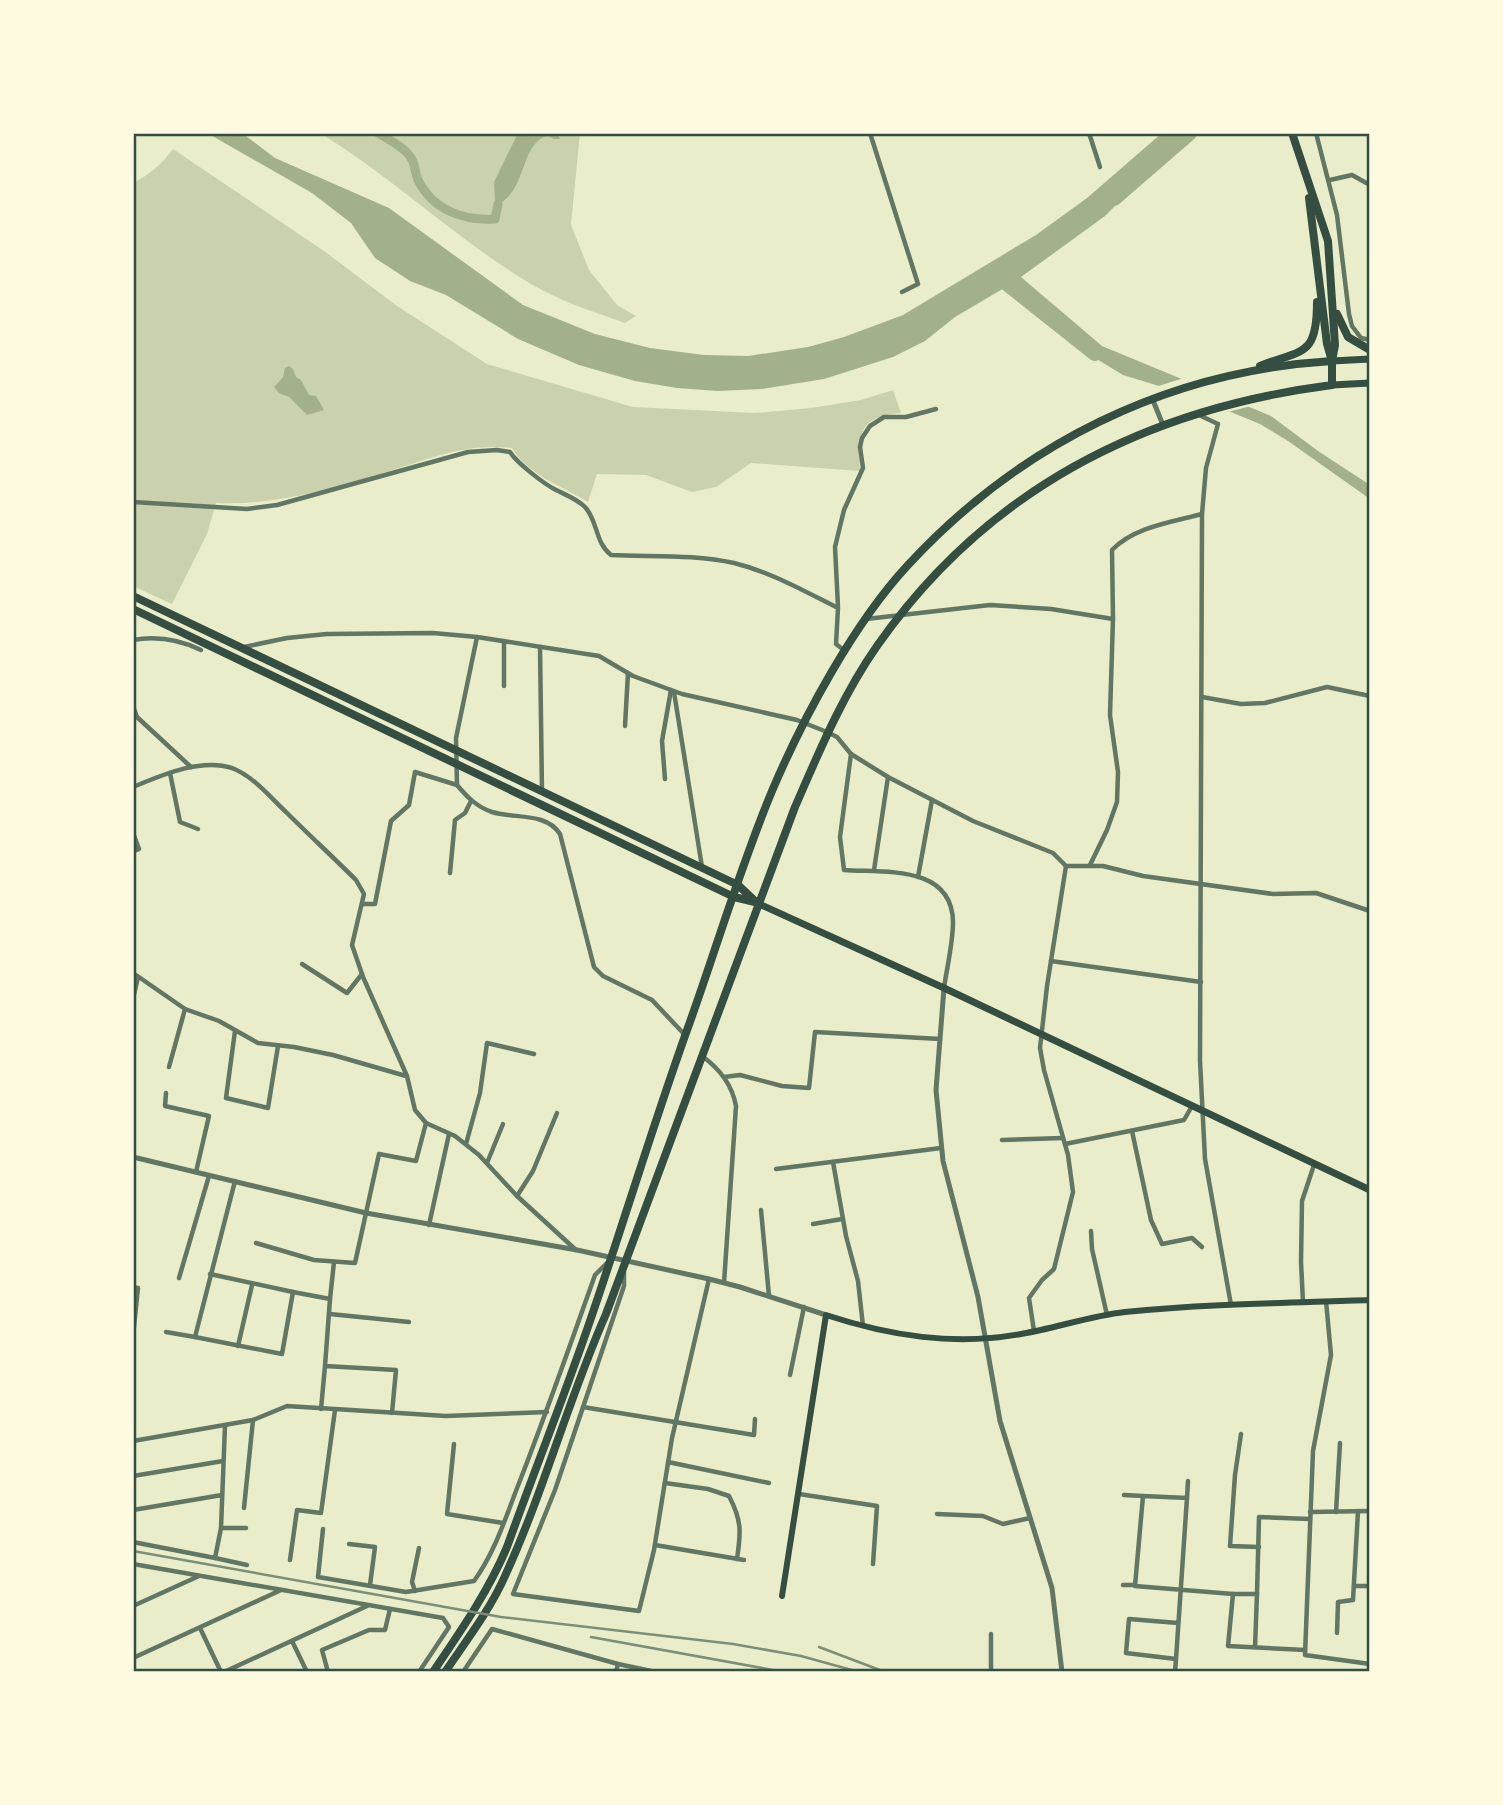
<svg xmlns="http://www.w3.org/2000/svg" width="1503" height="1805" font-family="'Fira Sans Condensed',sans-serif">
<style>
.green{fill:#cad2ad}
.water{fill:#a3b18a}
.pier{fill:#e9edc9}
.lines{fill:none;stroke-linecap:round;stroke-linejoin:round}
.canal{stroke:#a3b18a;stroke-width:9}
.river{stroke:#a3b18a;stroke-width:16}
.minor{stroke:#617663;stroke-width:4.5}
.tertiary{stroke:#617663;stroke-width:5}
.secondary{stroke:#344e41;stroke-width:6}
.primary{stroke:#344e41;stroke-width:7}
.trunk{stroke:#344e41;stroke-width:8}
.rail{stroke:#7c8e77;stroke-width:2.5}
.neatline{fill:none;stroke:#344e41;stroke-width:2.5}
</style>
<rect width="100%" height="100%" fill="#e9edc9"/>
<!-- green -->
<g class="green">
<path d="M320,133h260l-9,92 18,45 28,35 19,11 -11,7c-34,-12 -68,-23 -99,-42 -72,-44 -134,-104 -206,-148z"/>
<path d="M173,149l151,102 73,55 90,58 146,43 122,6 56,-5 50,-8 32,-10 8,23c-42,3 -43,21 -41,58l-109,-8 -35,24 -24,5 -46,-17 -49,-1 -9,28c-26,-16 -60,-27 -76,-54 -44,-5 -75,8 -116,21 -59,18 -118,37 -180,34l-9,31 -35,70 -39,-18v-403c15,-7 30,-20 40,-34z"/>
</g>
<!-- water -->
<g class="water">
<polygon points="207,133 242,133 275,158 389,208 523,305 595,334 650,348 704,355 748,356 808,347 844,337 903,315 1036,235 1087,198 1162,133 1185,133 1136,175 1121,200 1105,216 1021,277 1102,346 1271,416 1318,451 1370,485 1370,499 1288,441 1260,424 1192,396 1123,375 1100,361 1040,302 1011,284 955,317 925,341 893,357 824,379 762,389 717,391 677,388 635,381 579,365 518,339 446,295 410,281 375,258 351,223 312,193"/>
<path d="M518,133h39l3,6h-6l-6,-3c-28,6 -21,55 -50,68l-3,-2 -1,-20z"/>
<polygon points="289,366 293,369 296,377 301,380 309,395 316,396 324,410 307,415 289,397 279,393 274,387 283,377 285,368"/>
</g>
<!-- pier -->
<polygon class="pier" points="1187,377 1255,405 1224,413 1152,388"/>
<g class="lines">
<!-- canal -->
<path class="canal" d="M378,133c11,7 23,12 31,22 7,8 5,16 9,25 15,30 45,41 77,39l3,-15"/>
<!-- river -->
<g class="river">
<polyline points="1114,198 1189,133"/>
<polyline points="993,272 1095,353"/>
</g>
<!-- minor -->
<g class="minor">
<polyline points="870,133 918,284 902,292"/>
<polyline points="1089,133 1100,167"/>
<polyline points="1316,133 1337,215 1349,314 1352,326 1361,338 1370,340"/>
<polyline points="1330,180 1352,175 1370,185"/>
<polyline points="1199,415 1218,424 1206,468 1202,514 1200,1061 1205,1159 1231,1305"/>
<path d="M133,502l114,7 30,-4 191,-53 29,-2 13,2c7,11 34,32 46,38 10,5 21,9 29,17 13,14 10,36 26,48 40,2 84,-1 123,8 37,9 70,28 104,45l-2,36 9,7"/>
<polyline points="838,607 835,547 844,510 863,468 860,447 862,438 870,426 884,417 906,417 936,409"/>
<polyline points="866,619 990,605 1051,609 1113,619 1110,715 1118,772 1117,802 1107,830 1090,865"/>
<path d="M1113,619l-1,-69c22,-23 60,-28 90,-36"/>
<path d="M477,637l-21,101 1,47c10,12 20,22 35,27 23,7 54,0 68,22l34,133 9,9 49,24 32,34"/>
<path d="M133,640c23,-4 47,0 68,10"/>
<polyline points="504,641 504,686"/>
<polyline points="244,647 287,638 327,634 433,633 477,637 599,656 633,676 682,694 797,720 827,732 837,737 851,754 888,777 973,821 1053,853 1066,866 1103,866 1143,876 1273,894 1316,893 1370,911"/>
<polyline points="540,647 542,792"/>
<polyline points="674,692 702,867"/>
<polyline points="1202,697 1241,704 1265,703 1327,687 1370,696"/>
<polyline points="133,706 137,717 191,767"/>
<polyline points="625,726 628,673"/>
<path d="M851,754l-11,83 4,33c39,3 108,-6 109,52 0,21 -6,45 -9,66"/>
<polyline points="170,773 180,822 198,829"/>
<polyline points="665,779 662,741 671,690"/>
<path d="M133,787c29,-12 67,-29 99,-19 21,8 38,29 54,44 23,23 47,45 70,68l8,14 -12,51 11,32 44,99 8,34 11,13 29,13 24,19 38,41 59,54"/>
<polyline points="133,833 139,849 133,851"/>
<polyline points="874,870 888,777"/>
<polyline points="450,873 455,820 465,813 471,801"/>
<polyline points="918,877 932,800"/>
<polyline points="362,904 375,904 391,821 409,805 415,772 457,785"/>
<polyline points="1051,961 1201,982"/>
<polyline points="302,964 347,993 362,974"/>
<polyline points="133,973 185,1009 219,1021 258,1043 294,1047 333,1055 406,1076"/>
<polyline points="133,999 138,977"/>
<polyline points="235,1031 226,1098 268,1108 278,1046"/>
<path d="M702,1056c18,13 30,28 34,50l-12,177"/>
<polyline points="169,1067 185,1009"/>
<polyline points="724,1077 740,1075 782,1086 809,1088 815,1032 940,1039"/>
<polyline points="166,1093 165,1106 209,1116 196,1172"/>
<polyline points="1132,1131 1151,1220 1162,1244 1192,1238 1202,1247"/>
<polyline points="1002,1140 1063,1138"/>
<polyline points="466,1144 480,1093 487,1043 534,1054"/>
<polyline points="1065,1144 1184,1120 1192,1106"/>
<polyline points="833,1162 846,1236 858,1281 863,1326"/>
<polyline points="487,1163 503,1124"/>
<polyline points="776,1169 941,1148"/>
<polyline points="517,1196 533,1171 557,1113"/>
<polyline points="761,1210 769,1296"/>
<polyline points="813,1224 842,1219"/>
<polyline points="429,1225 449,1134"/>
<polyline points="1091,1231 1092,1249 1107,1315"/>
<polyline points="256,1243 314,1260 355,1263 379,1154 416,1161 426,1123"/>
<polyline points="624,1272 624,1286 555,1490 513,1594 639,1611 654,1550 672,1438 709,1279"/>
<polyline points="210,1274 293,1292 282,1354 195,1337 235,1181"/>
<polyline points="179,1278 209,1176"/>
<polyline points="133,1287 138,1288 133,1336"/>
<polyline points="293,1292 330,1299 325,1366 396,1370 392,1413"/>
<polyline points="330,1299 334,1262"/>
<polyline points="1326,1301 1331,1355 1313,1451 1305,1655 1370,1664"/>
<polyline points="1303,1302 1301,1262 1302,1201 1314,1165"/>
<polyline points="330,1314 409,1322"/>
<polyline points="1034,1331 1029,1298 1042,1280 1054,1269 1073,1192 1068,1155 1044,1070 1040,1048 1047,986 1066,866"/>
<polyline points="166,1332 195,1337"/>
<polyline points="238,1346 252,1285"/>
<polyline points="790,1375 804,1307"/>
<polyline points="583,1407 754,1435 755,1419"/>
<polyline points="321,1409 325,1366"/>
<polyline points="1241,1434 1235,1475 1230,1546 1259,1547"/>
<polyline points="133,1441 253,1420 287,1406 446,1416 547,1412"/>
<polyline points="454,1444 447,1514 503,1523"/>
<polyline points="668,1462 769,1483"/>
<polyline points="133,1476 223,1461"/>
<path d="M665,1483l43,6 21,7c13,25 12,36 8,63"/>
<polyline points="799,1494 877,1506 873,1564"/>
<polyline points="1124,1495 1143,1496"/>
<polyline points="1187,1498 1188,1481"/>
<polyline points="244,1508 253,1420"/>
<polyline points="133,1510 222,1495"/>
<polyline points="1310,1512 1370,1511"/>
<polyline points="1336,1512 1340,1443"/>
<polyline points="937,1514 983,1516 1003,1524 1030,1518"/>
<polyline points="221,1528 246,1528"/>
<path d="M323,1529l-5,48 88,15 68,-11c22,-30 33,-68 47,-103 26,-67 50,-135 74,-203l13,-13"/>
<polyline points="133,1542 215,1558 221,1528 225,1426"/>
<polyline points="349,1544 375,1547 370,1585"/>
<polyline points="655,1545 744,1560"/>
<polyline points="215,1558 247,1565"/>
<polyline points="290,1560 297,1510 321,1513 335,1410"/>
<polyline points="133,1564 443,1618 449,1627 419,1672"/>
<polyline points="1123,1585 1135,1585"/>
<polyline points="1354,1586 1370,1586"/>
<polyline points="415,1591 412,1582 419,1548"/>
<polyline points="133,1606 199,1576"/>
<polyline points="1178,1623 1129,1619 1126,1653 1176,1659 1187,1498 1143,1496 1135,1586 1233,1594"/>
<polyline points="200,1628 221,1672"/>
<polyline points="1337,1633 1338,1602 1353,1600 1358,1511"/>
<polyline points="991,1634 991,1672"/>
<polyline points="292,1641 307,1672"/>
<polyline points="1255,1647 1257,1594"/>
<polyline points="1305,1650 1228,1646 1233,1594 1257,1594 1259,1517 1310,1519"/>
<polyline points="133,1658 281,1590"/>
<polyline points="224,1672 367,1606"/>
<polyline points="328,1672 322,1650 369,1630 385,1630 390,1609"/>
<polyline points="463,1672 492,1629 618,1664 656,1672"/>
<polyline points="616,1672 618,1664"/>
<polyline points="1175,1672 1176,1659"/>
</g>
<!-- tertiary -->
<g class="tertiary">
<polyline points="1152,398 1163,425"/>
<polyline points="944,988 936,1090 943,1161 978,1297 1000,1421 1052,1588 1062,1672"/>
<polyline points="133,1157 366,1213 577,1250 709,1279 740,1287 826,1315"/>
</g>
<!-- secondary -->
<path class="secondary" d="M782,1596l44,-281c64,21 128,31 195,19 35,-6 69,-18 104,-22 81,-8 163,-9 245,-12"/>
<!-- primary -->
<g class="primary">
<polyline points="1332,361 1370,359"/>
<polyline points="1332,385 1370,383"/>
<polyline points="757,903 944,988 1370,1190"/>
</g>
<!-- trunk -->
<g class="trunk">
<polyline points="1309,198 1327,344 1331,358"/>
<polyline points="1337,314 1348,337 1370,350"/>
<path d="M1260,366c43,-17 57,-9 57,-64"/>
<polyline points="133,596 738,885 757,903"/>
<polyline points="133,609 734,897 755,902"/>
<path d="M433,1672c27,-40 55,-80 74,-125 27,-75 57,-150 83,-226 33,-96 62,-193 96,-288 29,-80 53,-163 86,-242 31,-73 82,-168 136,-226 112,-121 259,-194 424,-204"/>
<path d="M445,1672c21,-31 45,-62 60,-96 39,-85 63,-176 101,-262l189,-507c24,-55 47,-111 82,-161 110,-157 269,-237 455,-261v-24l3,-16 -7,-104 -36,-108"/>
</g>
<!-- rail -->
<g class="rail">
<polyline points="133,1551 501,1617 733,1644 801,1656 859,1672"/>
<polyline points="591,1637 784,1672"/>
<polyline points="819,1647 885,1672"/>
</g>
</g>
<!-- border -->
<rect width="1503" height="1805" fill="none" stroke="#fefae0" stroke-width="270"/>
<rect x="135" y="135" width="1233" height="1535" class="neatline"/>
</svg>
